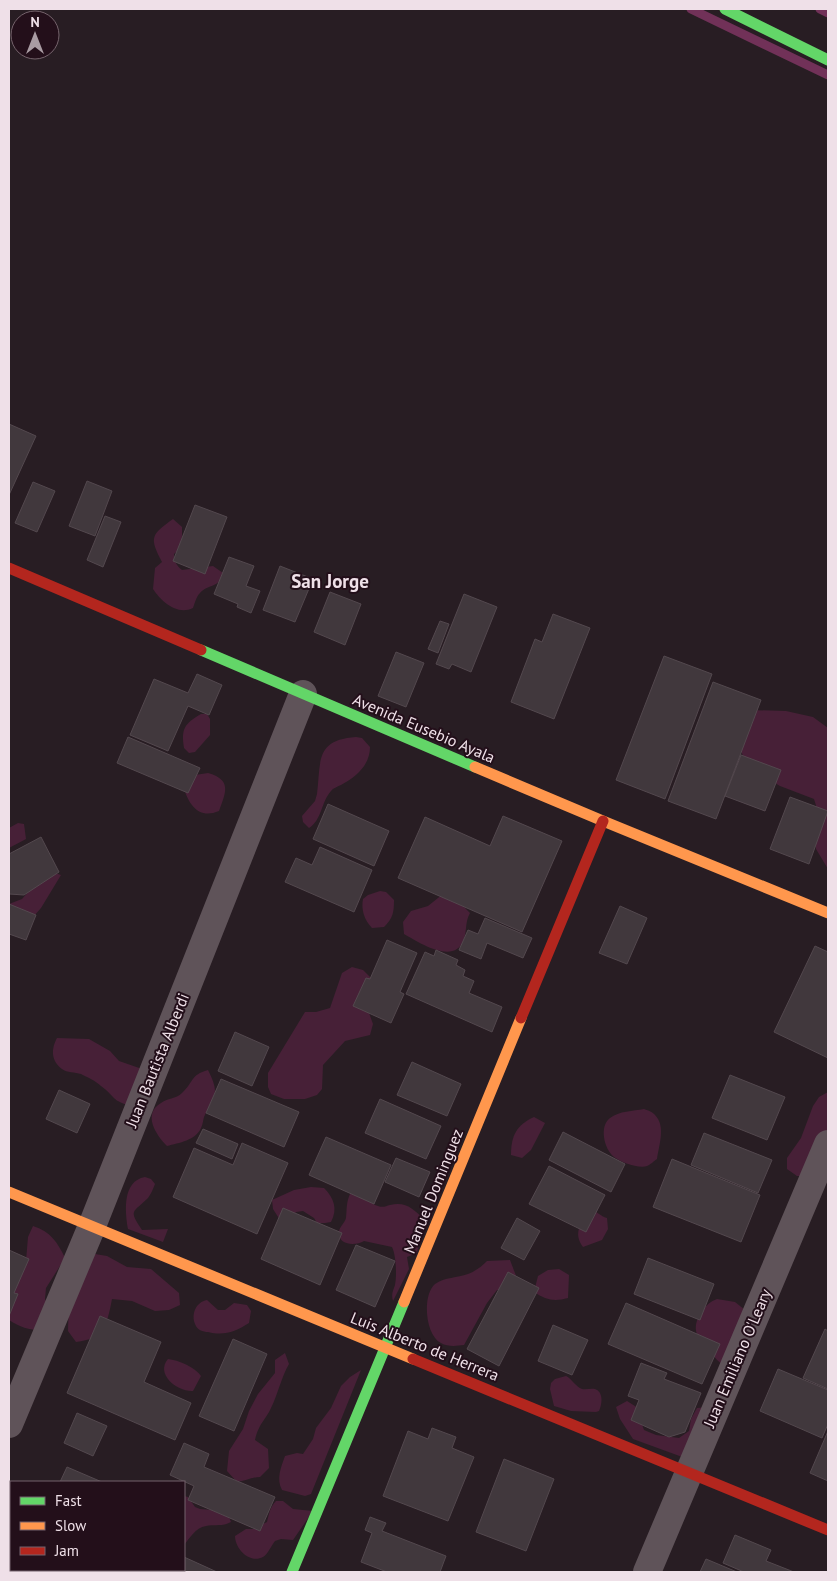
<svg xmlns="http://www.w3.org/2000/svg" width="837" height="1581" font-family="'PT Sans',sans-serif">
<style>
.green{fill:#472037}
.lines{fill:none;stroke-linecap:round;stroke-linejoin:round}
.stream{stroke:#713158;stroke-width:9}
.building{fill:#41383d;stroke:#53484e}
.street{stroke:#5f5359;stroke-width:28}
.fast{stroke:#63d668;stroke-width:11}
.slow{stroke:#ff974d;stroke-width:11}
.jam{stroke:#b3261e;stroke-width:11}
.labels{text-anchor:middle;stroke-width:4;stroke-linejoin:round;paint-order:stroke}
.street-label{font-size:16px;fill:#efe0e8;stroke:#230f1a}
.quarter-label{font-size:19px;font-weight:bold;fill:#efe0e8;stroke:#230f1a}
</style>
<rect width="100%" height="100%" fill="#281d23"/>
<!-- green -->
<g class="green">
<path d="M173,519l9,8c0,10 1,21 -8,27 0,7 2,11 8,16l31,-4 10,7c-4,16 -14,10 -23,20 -4,4 -5,10 -7,15 -16,8 -32,-7 -40,-19l2,-21 7,-6c-13,-25 -11,-27 11,-43z"/>
<polygon points="748,710 786,711 813,717 828,728 828,869 816,849 815,837 818,812 814,799 780,786 770,780 743,756 739,745"/>
<path d="M201,714h6l3,5v16l-15,17 -6,1 -5,-5c-3,-19 0,-24 17,-34z"/>
<path d="M356,737l6,1 8,9c0,18 -14,30 -29,38 -4,2 -8,3 -10,6 -10,11 -9,29 -22,37l-6,-6 -1,-6 13,-15 2,-7c4,-33 -2,-54 39,-57z"/>
<path d="M208,773c24,7 18,19 11,38 -19,8 -29,-4 -35,-22l11,-14z"/>
<polygon points="18,823 24,824 26,839 9,848 9,828"/>
<polygon points="55,873 61,875 41,908 33,917 15,915 9,910 9,904 22,899 39,880"/>
<path d="M380,891l6,1 8,8c0,12 -1,18 -10,27l-12,1c-8,-8 -11,-19 -9,-29l5,-4z"/>
<path d="M443,894l20,9 2,5 5,5c-5,9 -3,17 -6,26 -9,27 -44,4 -60,-5l-1,-12 8,-11 17,-5z"/>
<polygon points="352,967 363,970 371,978 369,1013 373,1024 370,1035 345,1041 323,1065 322,1089 317,1095 305,1099 284,1099 271,1094 268,1087 268,1073 305,1012 316,1012 330,1008 342,973"/>
<path d="M57,1038l32,1 21,12 9,10 26,9 -13,36c-21,-5 -16,-9 -31,-20 -5,-5 -14,-9 -20,-12 -6,-2 -14,-1 -19,-5 -11,-8 -11,-20 -5,-31z"/>
<path d="M208,1070c12,24 7,25 -4,47 -1,3 -1,7 -3,11 -5,12 -22,15 -34,18 -11,-11 -25,-32 -6,-43 6,-5 15,-4 21,-10 12,-11 8,-18 26,-23z"/>
<polygon points="828,1092 828,1142 810,1176 797,1176 787,1169 787,1158 801,1138 813,1106 819,1097"/>
<path d="M644,1109c3,1 9,3 11,6 11,11 4,30 2,44 -3,2 -7,6 -10,7 -8,3 -27,-4 -33,-9 -10,-8 -15,-31 -4,-39 9,-7 23,-7 34,-9z"/>
<path d="M534,1117l11,6 -14,27 -9,8 -11,-3c0,-20 6,-30 23,-38z"/>
<path d="M145,1177l6,2 4,5c-2,5 -4,10 -7,14 -15,15 -20,11 -6,32l26,-1 -5,13 -35,-13c-3,-17 -6,-48 17,-52z"/>
<path d="M311,1187l13,1c10,10 14,21 7,34l-6,1h-8l-3,-5 -11,-7 -7,1 -6,8h-10l-7,-11 -1,-9 22,-10z"/>
<path d="M355,1193c10,2 15,11 23,13 5,2 8,0 12,-1 16,-4 23,4 34,14l-7,34 -10,4 2,12 -16,32c-2,-7 0,-10 2,-16 2,-10 1,-30 -3,-38l-28,-6c-8,5 -26,5 -25,-9 0,-5 6,-9 7,-14 1,-9 0,-15 4,-24z"/>
<path d="M592,1210c6,2 8,6 15,8l1,11 -6,11 -19,7c-11,-15 -1,-26 9,-37z"/>
<path d="M33,1226c17,5 25,17 32,32l-19,30 -1,11 5,11 -8,20c-14,0 -22,-3 -33,-10v-19l17,-40 2,-24z"/>
<path d="M95,1254l12,2 20,11 24,2 28,24 1,12 -11,5 -14,1 -23,-10 -20,-2c-5,26 -8,40 -36,43l-8,-11 1,-37z"/>
<path d="M510,1260l8,21 -9,9h-12l-10,13 -23,42c-8,1 -16,2 -23,-2 -16,-8 -19,-48 -6,-59 10,-7 22,-6 33,-10 8,-3 14,-8 19,-13z"/>
<path d="M559,1269l10,6 -1,23c-14,4 -22,2 -34,-6l4,-16 10,-6z"/>
<path d="M717,1299l18,3 10,8 -19,56c-9,-4 -11,-9 -17,-16 -3,-6 -9,-10 -12,-16 -5,-13 8,-31 20,-35z"/>
<path d="M207,1300l11,10h7l9,-7 13,2 4,6 -2,12c-14,9 -25,13 -41,9 -5,0 -11,-2 -13,-8 -4,-10 1,-22 12,-24z"/>
<path d="M285,1353l4,11c-8,14 -11,30 -18,44 -6,13 -12,15 -16,32l13,9 1,19 -9,9c-8,0 -15,4 -23,5l-10,-11 2,-20 14,-22 6,-18 9,-17 17,-21v-13z"/>
<path d="M168,1359c10,1 27,8 33,17l-8,15c-16,1 -38,-17 -25,-32z"/>
<path d="M361,1370l-50,124 -6,2 -23,-6c-6,-11 -1,-23 3,-34l12,-3 6,1 10,-15 3,-11 15,-20 10,-22 9,-9z"/>
<path d="M566,1376c6,3 10,11 16,13 4,1 9,-1 13,0 9,3 7,16 4,22l-3,1 -25,-1 -17,-5 -4,-17 1,-6 4,-4z"/>
<polygon points="627,1401 638,1408 640,1419 644,1430 656,1435 679,1438 689,1431 691,1419 697,1408 708,1407 685,1458 633,1439 620,1419 616,1407"/>
<path d="M184,1496l4,1 7,10 5,2 13,1 16,7 2,5c-9,5 -16,2 -25,4 -11,2 -16,12 -22,19z"/>
<path d="M276,1501h7l10,8 20,2 -20,29 -12,-1 -6,2c-4,5 -7,13 -12,16 -13,7 -28,-8 -28,-21l11,-7h7l14,-7c2,-8 3,-15 9,-21z"/>
</g>
<g class="lines">
<!-- stream -->
<g class="stream">
<polyline points="691,9 828,75"/>
<polyline points="820,9 828,13"/>
</g>
</g>
<!-- building -->
<g class="building">
<polygon points="9,424 36,436 9,495"/>
<polygon points="87,481 112,491 95,536 69,526"/>
<polygon points="33,482 55,491 37,532 15,523"/>
<polygon points="195,505 227,517 205,574 173,561"/>
<polygon points="105,516 121,522 103,567 87,560"/>
<polygon points="229,557 254,566 246,586 260,591 251,613 237,607 238,604 214,594"/>
<polygon points="280,566 313,579 295,622 263,610"/>
<polygon points="330,592 361,604 345,645 314,632"/>
<polygon points="464,594 497,607 471,672 452,664 449,669 436,664"/>
<polygon points="553,614 590,628 554,719 511,702 535,639 542,642"/>
<polygon points="440,621 449,624 438,653 428,649"/>
<polygon points="396,652 424,663 406,707 378,696"/>
<polygon points="664,656 712,674 665,799 616,780"/>
<polygon points="197,674 222,685 209,715 188,706 168,751 130,735 154,679 188,693"/>
<polygon points="713,682 761,700 716,819 668,801"/>
<polygon points="128,737 200,768 188,793 117,763"/>
<polygon points="741,755 781,770 765,811 725,796"/>
<polygon points="790,797 828,811 809,864 770,849"/>
<polygon points="328,804 389,831 374,866 313,839"/>
<polygon points="503,816 562,841 522,932 398,878 425,817 490,846"/>
<polygon points="41,837 59,872 24,895 9,894 9,854"/>
<polygon points="320,847 372,870 354,912 285,882 296,858 312,865"/>
<polygon points="9,904 36,915 26,940 9,934"/>
<polygon points="620,906 647,918 627,964 599,953"/>
<polygon points="485,918 532,938 523,958 487,943 481,959 459,950 468,930 478,934"/>
<polygon points="387,940 417,953 400,992 404,994 391,1023 353,1006 366,978 370,979"/>
<polygon points="815,946 828,952 828,1058 774,1032"/>
<polygon points="436,950 458,960 456,965 465,970 463,976 474,981 469,993 502,1007 492,1032 406,994 425,952 434,956"/>
<polygon points="235,1032 269,1047 252,1086 218,1071"/>
<polygon points="412,1062 461,1084 447,1116 397,1095"/>
<polygon points="730,1075 785,1097 767,1140 712,1118"/>
<polygon points="221,1079 299,1112 284,1147 206,1113"/>
<polygon points="59,1090 90,1104 77,1133 46,1119"/>
<polygon points="380,1099 441,1126 426,1159 365,1133"/>
<polygon points="203,1129 238,1144 232,1159 196,1143"/>
<polygon points="563,1132 625,1164 611,1192 549,1160"/>
<polygon points="704,1133 772,1160 758,1193 691,1165"/>
<polygon points="326,1137 391,1165 374,1204 309,1175"/>
<polygon points="242,1143 288,1163 257,1234 173,1197 194,1148 233,1165"/>
<polygon points="396,1158 430,1172 419,1197 385,1182"/>
<polygon points="672,1159 760,1195 741,1242 653,1207"/>
<polygon points="549,1166 605,1195 586,1232 529,1204"/>
<polygon points="283,1208 342,1233 320,1285 261,1259"/>
<polygon points="517,1218 540,1231 524,1260 501,1248"/>
<polygon points="356,1245 395,1261 375,1307 336,1290"/>
<polygon points="9,1250 29,1259 14,1293 18,1294 9,1316"/>
<polygon points="648,1258 714,1284 700,1320 634,1294"/>
<polygon points="508,1272 539,1288 499,1366 467,1349"/>
<polygon points="626,1303 720,1344 702,1384 608,1344"/>
<polygon points="100,1316 161,1342 144,1382 191,1403 175,1440 67,1393"/>
<polygon points="553,1325 588,1340 572,1375 538,1361"/>
<polygon points="825,1329 828,1331 828,1389 803,1378"/>
<polygon points="233,1339 267,1354 234,1431 199,1416"/>
<polygon points="641,1363 667,1373 664,1379 701,1393 685,1432 669,1437 631,1420 639,1400 628,1396"/>
<polygon points="778,1369 828,1390 828,1424 822,1438 760,1411"/>
<polygon points="77,1413 107,1426 93,1456 64,1443"/>
<polygon points="432,1428 456,1437 452,1448 474,1457 448,1521 383,1496 408,1431 428,1439"/>
<polygon points="828,1431 828,1481 810,1473"/>
<polygon points="184,1443 209,1454 204,1467 275,1497 260,1531 188,1500 194,1486 170,1475"/>
<polygon points="504,1459 554,1479 526,1551 476,1532"/>
<polygon points="67,1467 102,1482 60,1482"/>
<polygon points="370,1517 386,1523 382,1531 446,1556 440,1572 387,1572 361,1562 372,1533 365,1530"/>
<polygon points="735,1535 771,1550 766,1561 794,1572 744,1572 723,1563"/>
<polygon points="184,1557 217,1572 176,1572 177,1570 184,1570"/>
<polygon points="706,1559 737,1572 700,1572"/>
<polygon points="126,1570 154,1570 153,1572 125,1572"/>
</g>
<g class="lines">
<!-- street -->
<g class="street">
<polyline points="9,1424 92,1226 303,694"/>
<polyline points="647,1572 828,1144"/>
</g>
<!-- fast -->
<g class="fast">
<polyline points="725,9 828,60"/>
<polyline points="201,650 475,767"/>
<polyline points="292,1572 404,1302"/>
</g>
<!-- slow -->
<g class="slow">
<polyline points="475,767 603,821 828,913"/>
<polyline points="9,1192 413,1359"/>
<polyline points="404,1302 521,1018"/>
</g>
<!-- jam -->
<g class="jam">
<polyline points="9,568 201,650"/>
<polyline points="521,1018 603,821"/>
<polyline points="413,1359 828,1530"/>
</g>
</g>
<g class="labels">
<!-- street labels -->
<g class="street-label">
<text transform="translate(424 728) rotate(23)" y="6">Avenida Eusebio Ayala</text>
<text transform="translate(157 1060) rotate(-68)" y="6">Juan Bautista Alberdi</text>
<text transform="translate(433 1191) rotate(-68)" y="6">Manuel Dominguez</text>
<text transform="translate(425 1346) rotate(22)" y="6">Luis Alberto de Herrera</text>
<text transform="translate(737 1358) rotate(-67)" y="6">Juan Emiliano O'Leary</text>
</g>
<!-- quarter labels -->
<g class="quarter-label">
<text x="330" y="588">San Jorge</text>
</g>
</g>
<!-- border -->
<rect width="837" height="1581" fill="none" stroke="#efe0e8" stroke-width="20"/>
<!-- legend -->
<rect x="10" y="1481" width="175" height="90" fill="#230f1a" stroke="#75636c"/>
<rect x="20" y="1497" width="25" height="8" fill="#63d668" stroke="#75636c"/>
<text x="55" y="1506" font-size="15" fill="#efe0e8">Fast</text>
<rect x="20" y="1522" width="25" height="8" fill="#ff974d" stroke="#75636c"/>
<text x="55" y="1531" font-size="15" fill="#efe0e8">Slow</text>
<rect x="20" y="1547" width="25" height="8" fill="#b3261e" stroke="#75636c"/>
<text x="55" y="1556" font-size="15" fill="#efe0e8">Jam</text>
<!-- north arrow -->
<g transform="translate(35 35)"><circle r="24" fill="#230f1a" stroke="#75636c"/>
<path d="M0-4L9 19L0 12L-9 19Z" fill="#a99ca3"/>
<text y="-8" font-size="14" font-weight="bold" text-anchor="middle" fill="#efe0e8">N</text>
</g>
</svg>
